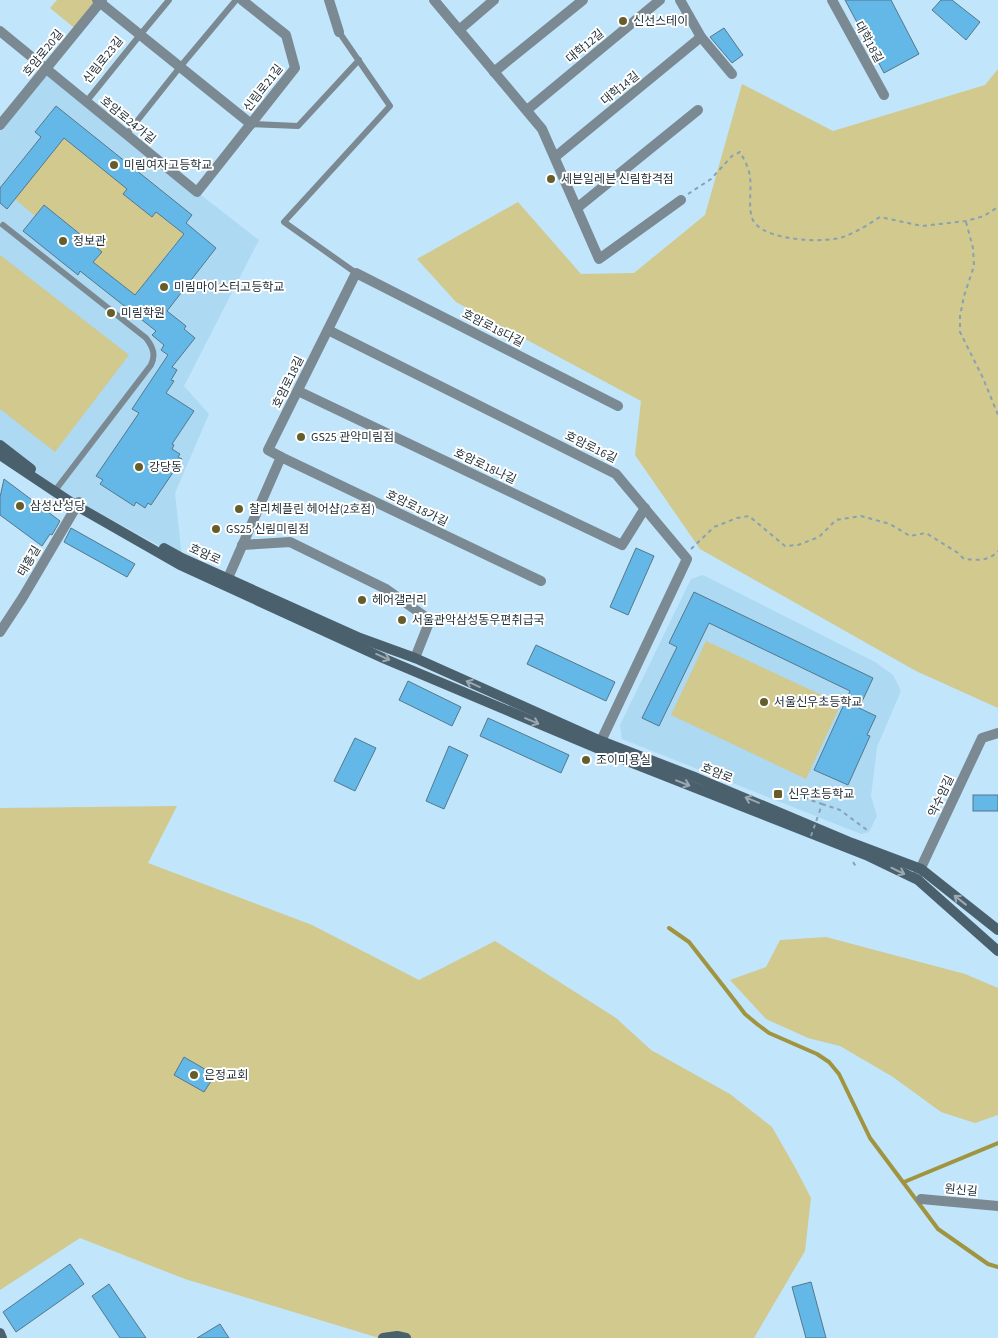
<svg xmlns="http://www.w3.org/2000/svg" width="998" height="1338" font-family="'Source Sans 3','Noto Sans KR',sans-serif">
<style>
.built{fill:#add9f2}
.green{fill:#d1c98d}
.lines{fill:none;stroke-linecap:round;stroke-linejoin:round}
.stream{stroke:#a0943f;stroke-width:4}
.building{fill:#63b8e7;stroke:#56778b}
.path{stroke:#86a2b3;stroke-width:2;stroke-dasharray:4 4;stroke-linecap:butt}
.lane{stroke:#7a8992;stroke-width:6}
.street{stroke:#7a8992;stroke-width:10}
.secondary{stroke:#4b606d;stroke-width:10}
.path-bridge{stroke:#86a2b3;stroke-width:2;stroke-dasharray:4 4;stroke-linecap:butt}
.oneway{stroke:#9ca8af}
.poi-dot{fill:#655e2a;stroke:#fff;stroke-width:2}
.labels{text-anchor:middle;stroke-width:4;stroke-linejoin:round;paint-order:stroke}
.poi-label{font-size:12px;fill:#24323a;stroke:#fff;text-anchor:start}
.street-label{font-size:12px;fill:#24323a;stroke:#fff}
</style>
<rect width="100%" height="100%" fill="#c1e5fb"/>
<!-- built -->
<g class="built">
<polygon points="46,69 197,192 259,240 184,386 209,414 175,493 182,558 79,502 57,488 0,445 0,125"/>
<polygon points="703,575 875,662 893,675 901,691 877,747 871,796 877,816 869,832 861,834 622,739 620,725 691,579"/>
</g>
<!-- green -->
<g class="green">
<polygon points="57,0 97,0 77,30 50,8"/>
<polygon points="998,69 998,708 916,671 700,549 635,455 641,401 456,302 417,259 518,202 581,274 634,273 705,215 742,84 833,131 985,85"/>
<polygon points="59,134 127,189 124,194 152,217 156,212 185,235 174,245 135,295 93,262 101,251 44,205 35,216 15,199 56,148 51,144"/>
<polygon points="0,255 129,355 55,452 0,409"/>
<polygon points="706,641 841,704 806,779 671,715"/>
<polygon points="177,806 148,863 312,925 419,980 495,941 616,1018 651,1050 730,1094 772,1127 796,1169 811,1198 805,1251 754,1338 379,1338 185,1279 80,1238 0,1290 0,808"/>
<polygon points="826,937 965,974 998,988 998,1115 975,1123 941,1112 893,1077 840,1046 808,1038 766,1019 730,980 766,967 780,940"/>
</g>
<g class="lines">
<!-- stream -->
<g class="stream">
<polyline points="669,928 689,942 735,1001 745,1014 757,1024 769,1033 817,1054 829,1062 839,1074 870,1138 938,1229 988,1264 998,1267"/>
<polyline points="904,1182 998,1143"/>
</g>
</g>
<!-- building -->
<g class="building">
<polygon points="845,0 891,0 919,54 884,73"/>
<polygon points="941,0 952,0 980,22 966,40 932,10"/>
<polygon points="724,28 743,55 732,63 710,37"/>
<polygon points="56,106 192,215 186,223 216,248 167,311 186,326 184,329 195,338 172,367 177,370 171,380 174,381 166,393 194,411 172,444 174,445 172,449 180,454 178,457 182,459 151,505 148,503 145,508 136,502 134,506 100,484 103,480 96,476 139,413 132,409 168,355 161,350 164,345 152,335 156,331 80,271 78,275 23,231 44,205 102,252 93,262 135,295 184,234 156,212 152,217 123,194 127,189 64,138 7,209 0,203 0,188 41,137 35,132"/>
<polygon points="4,479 60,521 52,535 50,534 42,546 0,515 0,497"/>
<polygon points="71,528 135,564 127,577 64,542"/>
<polygon points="636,548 654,556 628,615 610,607"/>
<polygon points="694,592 873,678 859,708 876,716 867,735 870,736 848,785 814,770 850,691 709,623 659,726 642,718 677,647 669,643"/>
<polygon points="536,645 615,682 606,701 527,664"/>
<polygon points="408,681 461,707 452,726 399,700"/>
<polygon points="488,718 569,755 561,773 480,736"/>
<polygon points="355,738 376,748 355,791 334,781"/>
<polygon points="449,746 468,755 444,809 426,801"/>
<rect x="973" y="795" width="25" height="16"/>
<polygon points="184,1057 215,1075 204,1092 174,1075"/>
<polygon points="70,1264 84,1284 16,1332 3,1312"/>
<polygon points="811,1282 826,1338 806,1338 792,1287"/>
<polygon points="109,1284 146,1338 120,1338 92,1296"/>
<polygon points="220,1324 229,1338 197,1338"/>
</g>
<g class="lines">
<!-- path -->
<g class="path">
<path d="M688,194l23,-15 21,-23 8,-4c4,7 9,16 10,25 2,12 -3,35 4,45 13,19 72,22 92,14 12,-5 23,-12 34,-19l42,9 44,-5 18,-5 14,-9"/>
<polyline points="966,222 973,248 974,266 964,296 960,316 960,332 983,378 998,415"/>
<path d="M691,549l23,-22 23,-9 12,-2 36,30 13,-1 21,-8 17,-17 25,-4 29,8 20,12 16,-3 32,20 6,6c13,1 24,3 34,-8"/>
<polyline points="804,798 822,804 818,816"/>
<polyline points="822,804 840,810 867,830"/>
<polyline points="853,862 857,868"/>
</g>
<!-- lane -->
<g class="lane">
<polyline points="339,32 390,106 284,222 356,273"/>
<polyline points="86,102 140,35 169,0"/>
<polyline points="251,124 298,126 359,60"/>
<polyline points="126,135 180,67 236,0"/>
<path d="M3,225l143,113c7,9 10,17 5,27l-94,123"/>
</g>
<!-- street -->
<g class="street">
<polyline points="97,0 251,124"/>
<polyline points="329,0 339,32"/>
<polyline points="434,0 542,129 599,259 681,200"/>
<polyline points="680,0 701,37 732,74"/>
<polyline points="832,0 884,95"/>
<polyline points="459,30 494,0"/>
<polyline points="0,31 197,192 295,68 286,35 242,0"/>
<polyline points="494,72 583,0"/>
<polyline points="527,110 660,0"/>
<polyline points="0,125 102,0"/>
<polyline points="555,157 701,37"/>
<polyline points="577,208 698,110"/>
<polyline points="328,330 616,474 687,559 601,741"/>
<polyline points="298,391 622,545 645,508"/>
<polyline points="281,457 541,581"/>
<polyline points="242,545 290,542 386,589 430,620 415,658"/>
<polyline points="228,578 281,457 268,450 356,273 618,406"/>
<polyline points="0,632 23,597 79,502"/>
<polyline points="917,876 982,738 998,733"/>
<polyline points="921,1199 998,1206"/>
</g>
<!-- secondary -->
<g class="secondary">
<polyline points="0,445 31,469"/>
<polyline points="0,455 75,505 180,565 385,659 630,762 866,855 918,880 998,951"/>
<polyline points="164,548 182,558 360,638 415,658 601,741 697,778 852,843 921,869 998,930"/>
<polyline points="0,1333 2,1338"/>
<polyline points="383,1338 397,1336 406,1338"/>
</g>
<!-- path-bridge -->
<polyline class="path-bridge" points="811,836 818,816"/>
</g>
<!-- one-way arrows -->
<defs><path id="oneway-shaft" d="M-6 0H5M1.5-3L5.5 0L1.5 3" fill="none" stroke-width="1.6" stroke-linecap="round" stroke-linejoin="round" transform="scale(1.25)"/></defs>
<g class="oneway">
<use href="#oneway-shaft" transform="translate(383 657) rotate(24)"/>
<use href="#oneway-shaft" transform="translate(473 684) rotate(-156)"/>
<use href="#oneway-shaft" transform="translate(532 721) rotate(23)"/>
<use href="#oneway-shaft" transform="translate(683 783) rotate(21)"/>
<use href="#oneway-shaft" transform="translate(752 800) rotate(-158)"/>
<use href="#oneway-shaft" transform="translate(898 871) rotate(26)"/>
<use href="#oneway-shaft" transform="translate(960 900) rotate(-142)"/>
</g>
<!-- markers -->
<g class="poi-dot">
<circle cx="623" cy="21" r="5"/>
<circle cx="114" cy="165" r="5"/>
<circle cx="551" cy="179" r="5"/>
<circle cx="63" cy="241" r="5"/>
<circle cx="164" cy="287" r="5"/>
<circle cx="111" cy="313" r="5"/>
<circle cx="301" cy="437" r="5"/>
<circle cx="139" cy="467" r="5"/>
<circle cx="20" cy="506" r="5"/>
<circle cx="239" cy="509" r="5"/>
<circle cx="216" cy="529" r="5"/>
<circle cx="362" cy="600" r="5"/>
<circle cx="402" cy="620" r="5"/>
<circle cx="764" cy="702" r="5"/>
<circle cx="586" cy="760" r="5"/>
<rect x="773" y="789" width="10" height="10" rx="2.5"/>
<circle cx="194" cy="1075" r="5"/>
</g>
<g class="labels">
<!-- poi labels -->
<g class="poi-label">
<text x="633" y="25">신선스테이</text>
<text x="124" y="169">미림여자고등학교</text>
<text x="561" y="183">세븐일레븐 신림합격점</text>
<text x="73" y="245">정보관</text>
<text x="174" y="291">미림마이스터고등학교</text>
<text x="121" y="317">미림학원</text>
<text x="311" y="441">GS25 관악미림점</text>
<text x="149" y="471">강당동</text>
<text x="30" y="510">삼성산성당</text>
<text x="249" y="513">찰리체플린 헤어샵(2호점)</text>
<text x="226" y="533">GS25 신림미림점</text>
<text x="372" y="604">헤어갤러리</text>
<text x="412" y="624">서울관악삼성동우편취급국</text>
<text x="774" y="706">서울신우초등학교</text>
<text x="596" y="764">조이미용실</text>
<text x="788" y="798">신우초등학교</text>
<text x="204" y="1079">은정교회</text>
</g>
<!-- street labels -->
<g class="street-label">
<text transform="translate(869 42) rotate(61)" y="4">대학18길</text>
<text transform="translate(585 46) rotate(-40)" y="4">대학12길</text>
<text transform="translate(43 53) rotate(-51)" y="4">호암로20길</text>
<text transform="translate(103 60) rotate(-51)" y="4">신림로23길</text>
<text transform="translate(263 88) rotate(-52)" y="4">신림로21길</text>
<text transform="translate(620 88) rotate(-39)" y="4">대학14길</text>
<text transform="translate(128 120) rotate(39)" y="4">호암로24가길</text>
<text transform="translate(493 328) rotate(27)" y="4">호암로18다길</text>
<text transform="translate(288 382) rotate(-64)" y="4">호암로18길</text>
<text transform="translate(591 447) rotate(26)" y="4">호암로16길</text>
<text transform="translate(485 466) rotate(25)" y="4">호암로18나길</text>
<text transform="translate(417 508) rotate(26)" y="4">호암로18가길</text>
<text transform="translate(205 554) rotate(24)" y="4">호암로</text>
<text transform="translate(29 561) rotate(-60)" y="4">태흥길</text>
<text transform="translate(717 773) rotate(22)" y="4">호암로</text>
<text transform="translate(941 796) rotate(-65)" y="4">약수암길</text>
<text transform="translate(961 1190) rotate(5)" y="4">원신길</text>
</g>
</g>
</svg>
